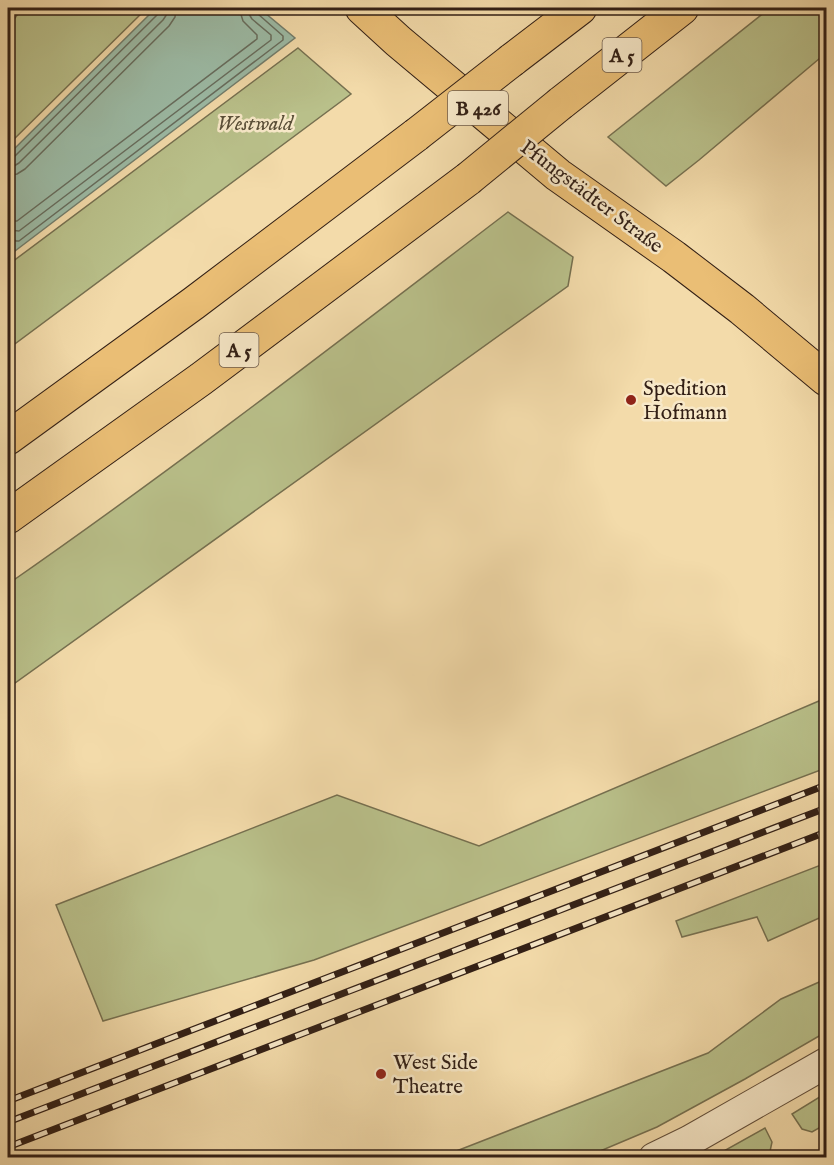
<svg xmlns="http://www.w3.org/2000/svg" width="834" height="1165" font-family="'IM FELL English',serif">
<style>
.green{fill:#b9c08a;stroke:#767050;stroke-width:1.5}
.water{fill:#9cbba6;stroke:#727d6c;stroke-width:1.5}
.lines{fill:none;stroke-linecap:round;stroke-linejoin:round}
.shore{stroke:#676d5e;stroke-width:1.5}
.street-casing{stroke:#624e3a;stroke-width:32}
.primary-casing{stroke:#321f15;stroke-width:35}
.highway-casing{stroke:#321f15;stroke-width:35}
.street{stroke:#f7e8c8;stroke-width:30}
.primary{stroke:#eabe75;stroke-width:33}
.highway{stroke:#eabe75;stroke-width:33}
.rail-casing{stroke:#321f15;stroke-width:7}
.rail{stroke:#f7e8c8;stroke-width:4.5;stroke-dasharray:14;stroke-linecap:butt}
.highway-bridge-casing{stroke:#321f15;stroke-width:35;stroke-linecap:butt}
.highway-bridge{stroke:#eabe75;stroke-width:33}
.poi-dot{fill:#8f2418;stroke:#f7e8c8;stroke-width:2}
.labels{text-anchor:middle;stroke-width:5;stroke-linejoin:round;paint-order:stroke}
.shield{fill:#f7e8c8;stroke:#6d5b4b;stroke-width:1.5}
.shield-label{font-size:20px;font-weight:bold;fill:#321f15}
.park-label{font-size:21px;font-style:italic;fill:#5a4f38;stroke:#f7e8c8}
.street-label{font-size:21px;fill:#321f15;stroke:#f7e8c8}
.poi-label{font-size:21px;fill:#321f15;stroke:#f7e8c8;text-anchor:start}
</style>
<rect width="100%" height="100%" fill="#f3dbaa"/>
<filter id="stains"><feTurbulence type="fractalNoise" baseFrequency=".00333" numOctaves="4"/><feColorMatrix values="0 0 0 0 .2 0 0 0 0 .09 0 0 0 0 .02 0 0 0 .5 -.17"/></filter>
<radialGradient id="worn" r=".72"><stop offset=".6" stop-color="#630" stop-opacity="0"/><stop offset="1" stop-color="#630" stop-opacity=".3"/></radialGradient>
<!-- green -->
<g class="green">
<polygon points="22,8 147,8 8,145 8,28"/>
<polygon points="770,8 826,8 826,53 699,160 666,186 608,137"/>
<polygon points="298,48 351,94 8,349 8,265"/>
<path d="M508,212l65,45 -5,29 -560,402v-104c170,-118 335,-246 500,-372z"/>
<polygon points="826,698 826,768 314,960 103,1021 56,905 337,795 479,846"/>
<polygon points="826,863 826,915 768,941 757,917 682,937 676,921"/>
<polygon points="826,979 826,1032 745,1079 657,1127 586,1157 441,1157 708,1053 781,999"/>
<polygon points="826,1093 826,1124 812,1132 802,1129 792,1114"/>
<polygon points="765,1128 772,1142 769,1156 766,1158 713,1157"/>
</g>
<!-- water -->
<polygon class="water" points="156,8 259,8 295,38 15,251 8,240 8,155"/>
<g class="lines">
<!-- shore -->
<g class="shore">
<polyline points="8,159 14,157 158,14 160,8"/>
<polyline points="8,167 14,166 19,163 163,20 167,14 167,8"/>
<polyline points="8,176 17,174 25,169 169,26 175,17 176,8"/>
<polyline points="8,221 17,221 257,39 257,35 243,21 239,8"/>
<polyline points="8,230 19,231 271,40 271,35 252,19 249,14 248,8"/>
<polyline points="8,238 11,238 16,241 19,241 283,40 283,36 258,14 256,8"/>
</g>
<defs>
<polyline id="street" points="654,1158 689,1141 826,1063"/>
<polyline id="primary" points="362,8 398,41 558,175 674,257 742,309 826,379"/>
<g id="highway">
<polyline points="512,60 580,8"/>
<polyline points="561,103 682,8"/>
<polyline points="8,438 194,303 416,135"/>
<polyline points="8,517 201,379 468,179"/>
</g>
</defs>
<!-- street casing -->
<use href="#street" class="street-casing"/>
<!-- primary casing -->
<use href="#primary" class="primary-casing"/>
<!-- highway casing -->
<use href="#highway" class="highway-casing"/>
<!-- street -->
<use href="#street" class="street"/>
<!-- primary -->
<use href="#primary" class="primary"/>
<!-- highway -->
<use href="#highway" class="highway"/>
<defs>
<g id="rail">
<polyline points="8,1101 826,785"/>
<polyline points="8,1122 826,808"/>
<polyline points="8,1147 826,832"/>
</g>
</defs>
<!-- rail casing -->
<use href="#rail" class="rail-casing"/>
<!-- rail -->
<use href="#rail" class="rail"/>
<defs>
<g id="highway-bridge">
<polyline points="416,135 512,60"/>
<polyline points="468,179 561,103"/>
</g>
</defs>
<!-- highway-bridge casing -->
<use href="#highway-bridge" class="highway-bridge-casing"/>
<!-- highway-bridge -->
<use href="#highway-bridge" class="highway-bridge"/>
</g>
<!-- markers -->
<g class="poi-dot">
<circle cx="631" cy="400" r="6"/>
<circle cx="381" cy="1074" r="6"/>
</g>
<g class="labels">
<!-- shield labels -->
<g class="shield">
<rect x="602.5" y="38" width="39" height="34" rx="4.5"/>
<rect x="448" y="91" width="60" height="34" rx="4.5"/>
<rect x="219.5" y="333" width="39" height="34" rx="4.5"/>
</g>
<g class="shield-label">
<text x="622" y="62">A 5</text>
<text x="478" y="115">B 426</text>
<text x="239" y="357">A 5</text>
</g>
<!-- park labels -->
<g class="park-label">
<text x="255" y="130">Westwald</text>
</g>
<!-- street labels -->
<g class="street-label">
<text transform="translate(592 196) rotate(37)" y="7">Pfungstädter Straße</text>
</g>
<!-- poi labels -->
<g class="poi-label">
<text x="643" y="395">Spedition<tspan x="643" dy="24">Hofmann</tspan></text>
<text x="393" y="1069">West Side<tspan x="393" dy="24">Theatre</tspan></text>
</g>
</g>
<!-- margin -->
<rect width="834" height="1165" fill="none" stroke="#f3dbaa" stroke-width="30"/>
<rect x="9" y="9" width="816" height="1147" fill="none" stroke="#321f15" stroke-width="3"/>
<rect x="15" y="15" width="804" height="1135" fill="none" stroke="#321f15" stroke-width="1.5"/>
<rect width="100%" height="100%" filter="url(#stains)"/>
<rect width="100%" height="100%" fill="url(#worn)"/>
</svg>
